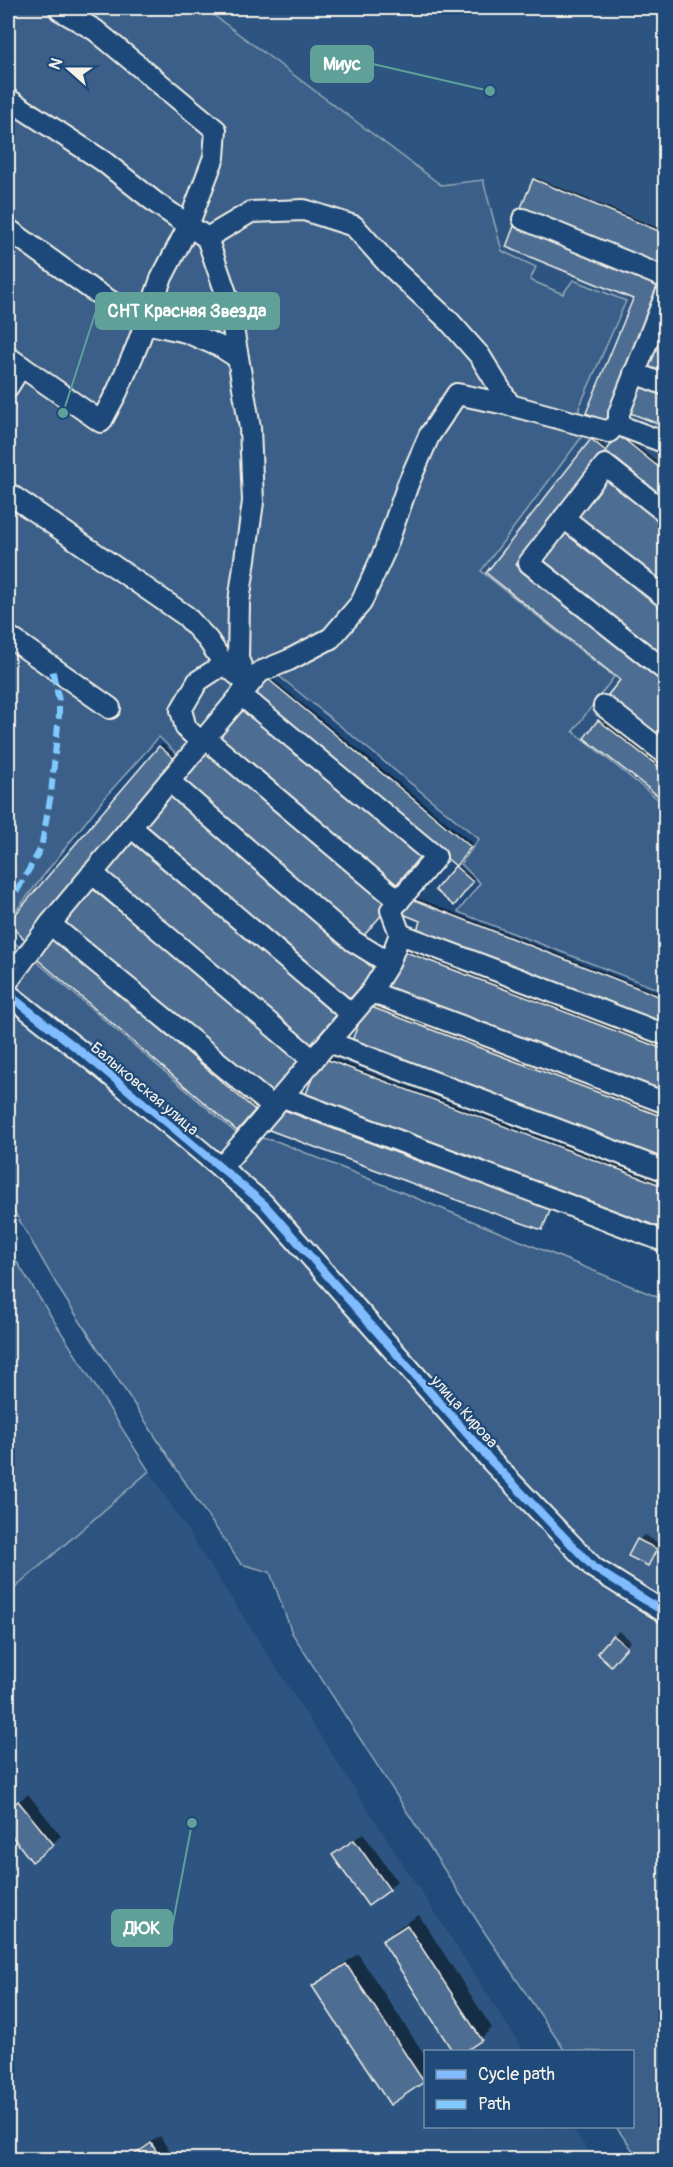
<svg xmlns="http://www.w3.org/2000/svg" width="673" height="2167" font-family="Pangolin,sans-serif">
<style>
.built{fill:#2d5581}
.green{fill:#3a5f88;stroke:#97a8b8;stroke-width:1.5}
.shadow{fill:#0007}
.building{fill:#4d6e92;stroke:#f4f1e8;stroke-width:1.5}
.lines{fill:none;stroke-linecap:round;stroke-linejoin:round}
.minor-casing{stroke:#f4f1e8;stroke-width:24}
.minor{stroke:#1f4a7a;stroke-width:20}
.quiet{stroke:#80caff;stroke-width:6;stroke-dasharray:12 6;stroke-linecap:butt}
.cycleway-casing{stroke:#1f4a7a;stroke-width:11}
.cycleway{stroke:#80bcff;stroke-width:8}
.labels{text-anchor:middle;stroke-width:4.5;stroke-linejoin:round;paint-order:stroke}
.street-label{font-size:16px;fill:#f4f1e8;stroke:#1f4a7a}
.leader{fill:none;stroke:#5fa199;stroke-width:2}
.callout-dot{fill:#5fa199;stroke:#1f4a7a;stroke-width:2}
.callout{fill:#5fa199;stroke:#5fa199;stroke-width:2}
.callout-label{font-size:18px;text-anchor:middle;font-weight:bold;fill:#fff}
</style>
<rect width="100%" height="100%" fill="#1f4a7a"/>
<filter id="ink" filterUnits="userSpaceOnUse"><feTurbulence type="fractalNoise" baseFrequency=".0167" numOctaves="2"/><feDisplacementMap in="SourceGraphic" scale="12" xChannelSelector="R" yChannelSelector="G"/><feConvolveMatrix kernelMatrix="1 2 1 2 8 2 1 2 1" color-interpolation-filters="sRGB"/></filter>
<g filter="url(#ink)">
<!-- built -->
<g class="built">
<polygon points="204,8 665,8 665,805 573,731 614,677 481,571 581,438 579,409 626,301 563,294 530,280 536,267 502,251 483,180 441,185"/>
<polygon points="149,1471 524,2051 426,2052 426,2126 572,2127 594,2159 8,2159 8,1594"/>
</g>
<!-- green -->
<g class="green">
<polygon points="8,8 204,8 441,185 483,180 502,251 536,267 530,280 563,294 573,280 626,301 579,408 581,438 481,571 614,677 573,731 665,805 665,992 458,912 480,883 461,864 479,839 258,659 180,757 159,737 106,796 8,921"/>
<polygon points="8,937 235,1132 279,1142 665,1300 665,2159 639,2159 616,2127 632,2126 632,2052 565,2051 485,1933 292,1633 270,1572 241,1564 196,1499 61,1292 8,1201"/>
<polygon points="8,1248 149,1471 8,1594"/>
</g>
<!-- shadow -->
<g class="shadow">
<polygon points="537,178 666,231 666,268 534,180"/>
<polygon points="622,434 666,469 666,497 606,449 517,562 666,680 666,739 623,680 488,572 592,440 595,438 609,450"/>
<polygon points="603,473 666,522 666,584 601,476"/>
<polygon points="265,673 473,844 456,864 474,879 454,904 437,890 457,866 248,693"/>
<polygon points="601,719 666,768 666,800 586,738"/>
<polygon points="162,744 178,758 25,938 9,924"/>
<polygon points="145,822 377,967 350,997"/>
<polygon points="93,885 301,1056 64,920"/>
<polygon points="407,894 666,996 666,1026 422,920"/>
<polygon points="51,931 256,1107 237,1129"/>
<polygon points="402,948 666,1047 666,1092 386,987"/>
<polygon points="370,1003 666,1115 666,1160 353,1042"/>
<polygon points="324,1055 666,1184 666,1228 321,1057"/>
<polygon points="283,1106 554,1202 542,1228 271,1130"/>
<polygon points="644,1535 661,1544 653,1559 648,1565 639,1540"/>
<polygon points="619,1631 631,1641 616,1658 614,1636"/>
<polygon points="28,1794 61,1836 33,1860 8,1829 8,1810"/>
<polygon points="363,1833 397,1881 389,1889 334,1855"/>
<polygon points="419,1915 492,2028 481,2039 384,1942 395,1930"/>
<polygon points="358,1954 426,2057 426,2079 423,2081 314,1987 325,1976"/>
<polygon points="160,2136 175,2160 125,2160 125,2159"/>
</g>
<!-- building -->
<g class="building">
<polygon points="533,179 666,234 666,269 520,210"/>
<polygon points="514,226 663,286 607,422 586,413 633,299 506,247"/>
<polygon points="661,337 666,339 666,373 649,367"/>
<polygon points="641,382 666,392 666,427 628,412"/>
<polygon points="619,435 666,473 666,499 606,451"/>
<polygon points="591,439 606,451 516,565 666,684 666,741 608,695 620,680 486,573"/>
<polygon points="600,475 666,526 666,585 571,511"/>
<polygon points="568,530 666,608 666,663 541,564"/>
<polygon points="262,674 471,847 456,866 246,693"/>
<polygon points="238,703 422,854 396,885 212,735"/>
<polygon points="598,720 666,772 666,802 584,738"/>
<polygon points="159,746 177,761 25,940 8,923"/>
<polygon points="208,746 390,905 361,939 179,779"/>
<polygon points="168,793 375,970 350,999 143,823"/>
<polygon points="131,840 338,1013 310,1046 104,873"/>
<polygon points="455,866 473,882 454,906 435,890"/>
<polygon points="89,886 300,1059 272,1093 62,920"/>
<polygon points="404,896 666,999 666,1027 417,930 420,921 398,912"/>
<polygon points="47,932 255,1110 237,1131 30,953"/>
<polygon points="398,949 666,1050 666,1094 384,988"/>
<polygon points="366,1005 666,1118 666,1161 351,1043"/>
<polygon points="320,1057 666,1187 666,1230 306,1094"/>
<polygon points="279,1108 426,1164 553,1204 542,1230 462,1202 269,1130"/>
<polygon points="637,1539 657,1549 648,1566 628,1556"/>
<polygon points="613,1635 627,1647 611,1666 597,1653"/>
<polygon points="18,1801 54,1845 32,1862 8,1831 8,1810"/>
<polygon points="354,1840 390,1890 368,1906 332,1855"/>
<polygon points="407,1925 482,2040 464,2052 453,2052 382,1941"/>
<polygon points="346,1964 424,2082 390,2105 312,1986"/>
<polygon points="151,2143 162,2160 127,2160"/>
</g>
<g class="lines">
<defs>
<g id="minor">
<polyline points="8,99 103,161 156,203 207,238 228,299 250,428 253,502 239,602 238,659 249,685"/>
<polyline points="523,219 666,278"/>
<polyline points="8,229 91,289 145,323 186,332 221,347 238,358"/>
<polyline points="207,238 251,212 304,210 354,226 388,264 449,321 480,356 510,405"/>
<polyline points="666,294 619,413 619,422 626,428 666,443"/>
<polyline points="8,357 101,422 117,392 137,346 161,279 186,231 214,157 216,130 95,30 60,10"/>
<polyline points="634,373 666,385"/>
<polyline points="8,387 21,366"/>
<polyline points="8,493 186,616 208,640 224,664 246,682"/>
<polyline points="666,513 605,465 529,563 666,671"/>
<polyline points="564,518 666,598"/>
<polyline points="8,636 110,708"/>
<polyline points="242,693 260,672 289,660 331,638 361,603 385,550 408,484 429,436 457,394 510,405 609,432 619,422"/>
<polyline points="604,706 666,754"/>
<polyline points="205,738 399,901"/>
<polyline points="201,742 186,728 181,710 198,681 224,664"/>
<polyline points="169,781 353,941 389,963"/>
<polyline points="131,827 351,1014"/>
<polyline points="92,873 313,1060"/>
<polyline points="50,924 273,1107"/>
<polyline points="8,981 50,924 241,695 436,857 391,910 400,934"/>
<polyline points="371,992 666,1103"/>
<polyline points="8,994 103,1069 264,1204 492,1462 594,1568 666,1613"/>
<polyline points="329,1042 666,1171"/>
<polyline points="283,1097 666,1242"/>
<polyline points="221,1168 371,992 389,963 400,934 666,1035"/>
</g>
</defs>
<!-- minor casing -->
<use href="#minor" class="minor-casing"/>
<!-- minor -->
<use href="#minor" class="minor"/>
<!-- quiet -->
<g class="quiet">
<polyline points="8,907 41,848 51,794 59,715 59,701 52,668"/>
<polyline points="8,952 17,968"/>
</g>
<defs>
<polyline id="cycleway" points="8,994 103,1069 264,1204 492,1462 594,1568 666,1613"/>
</defs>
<!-- cycleway casing -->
<use href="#cycleway" class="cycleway-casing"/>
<!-- cycleway -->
<use href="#cycleway" class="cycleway"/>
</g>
</g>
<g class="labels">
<!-- street labels -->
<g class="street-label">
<text transform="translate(145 1088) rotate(40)" y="6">Балыковская улица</text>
<text transform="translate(465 1411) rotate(48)" y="6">улица Кирова</text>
</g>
</g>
<!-- callouts -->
<path class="leader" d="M490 91L373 64M63 413L96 311M192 1823L172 1928"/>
<g class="callout-dot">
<circle cx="490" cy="91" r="6"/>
<circle cx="63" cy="413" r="6"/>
<circle cx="192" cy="1823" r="6"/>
</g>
<g class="callout">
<rect x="311" y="46" width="62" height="36" rx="6"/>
<rect x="96" y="293" width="183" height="36" rx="6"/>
<rect x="112" y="1910" width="60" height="36" rx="6"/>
</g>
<g class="callout-label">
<text x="342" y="70">Миус</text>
<text x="187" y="317">СНТ Красная Звезда</text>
<text x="142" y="1934">ДЮК</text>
</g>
<!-- margin -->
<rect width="673" height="2167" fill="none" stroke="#1f4a7a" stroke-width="30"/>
<rect x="15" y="15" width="643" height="2137" fill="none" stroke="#f4f1e8" stroke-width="2" filter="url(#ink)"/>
<!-- legend -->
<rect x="424" y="2050" width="210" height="78" fill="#1f4a7a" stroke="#748da6" stroke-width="1.5"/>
<rect x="436" y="2070" width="30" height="9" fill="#80bcff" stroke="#748da6" stroke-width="1.5"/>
<text x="478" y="2080" font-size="18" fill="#f4f1e8">Cycle path</text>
<rect x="436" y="2100" width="30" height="9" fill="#80caff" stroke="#748da6" stroke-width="1.5"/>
<text x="478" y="2110" font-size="18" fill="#f4f1e8">Path</text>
<!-- north arrow -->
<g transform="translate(69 69) rotate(291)" stroke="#1f4a7a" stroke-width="4.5" paint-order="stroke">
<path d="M0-4.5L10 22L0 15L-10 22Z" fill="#f4f1e8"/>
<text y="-9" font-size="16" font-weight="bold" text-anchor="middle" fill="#f4f1e8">N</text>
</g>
</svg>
